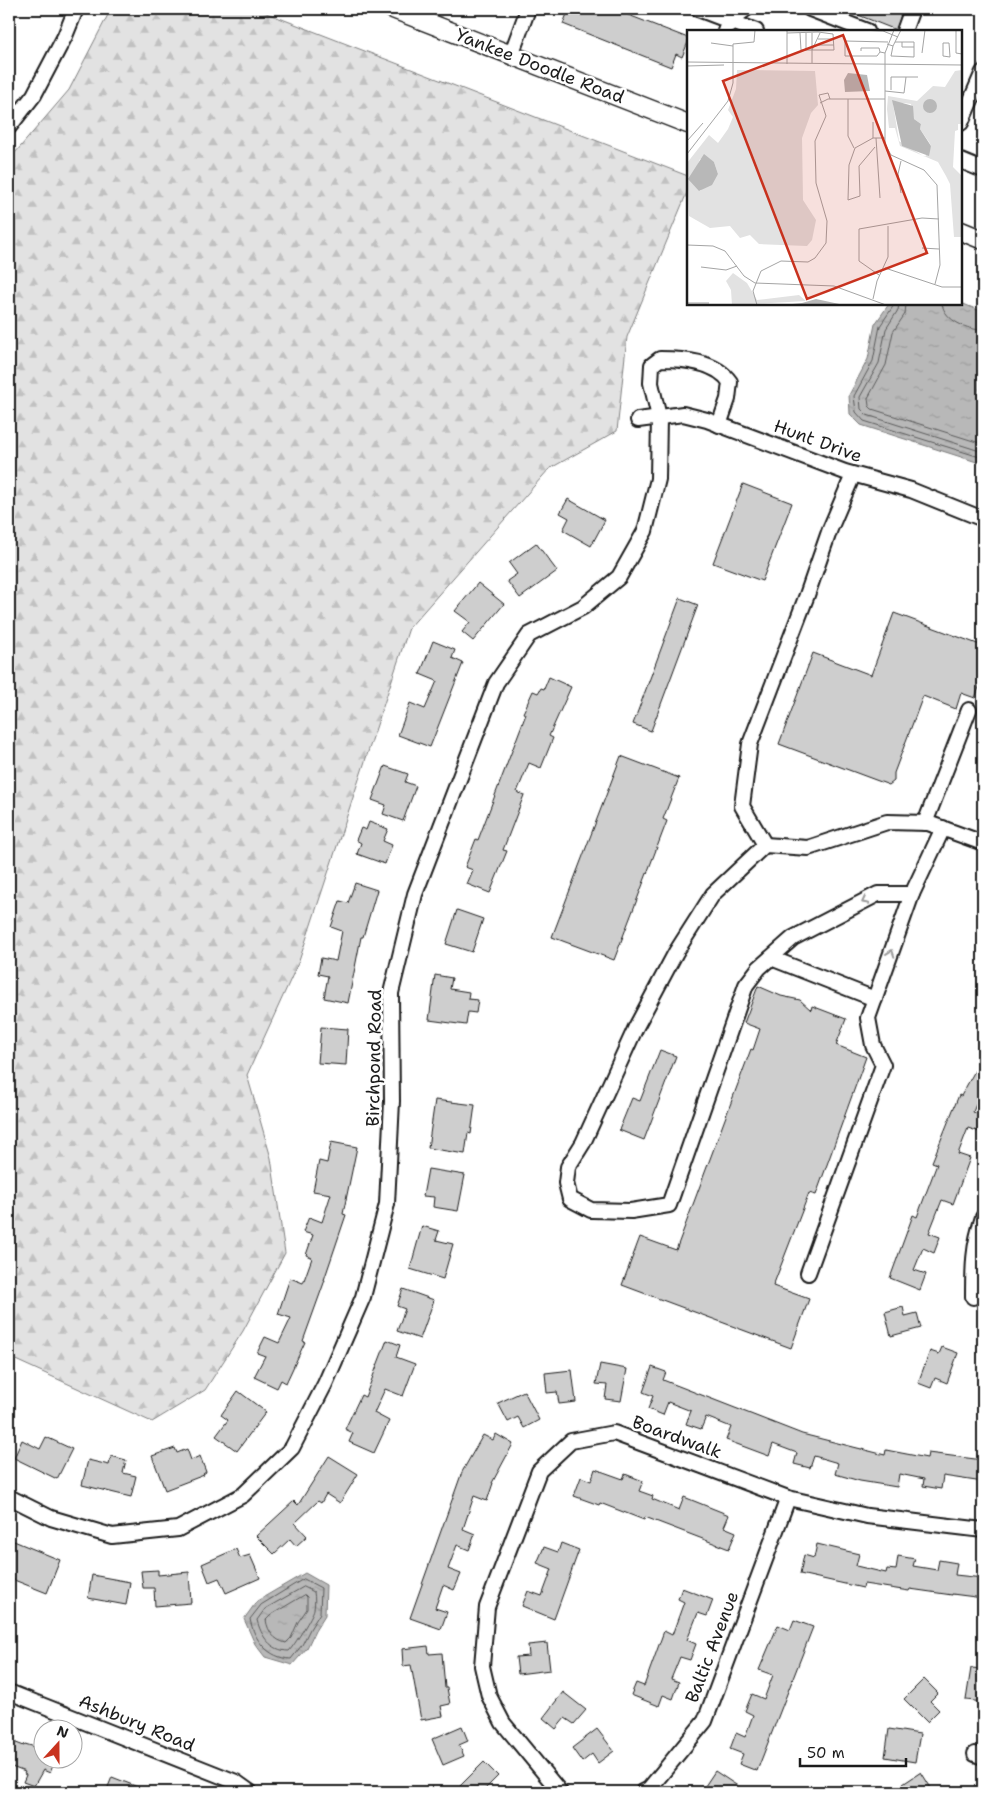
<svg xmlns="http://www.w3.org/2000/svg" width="992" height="1801" font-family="'Shantell Sans',sans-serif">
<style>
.forest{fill:url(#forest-firs);stroke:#7f7f7f}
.water{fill:url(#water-ripples);stroke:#7a7a7a}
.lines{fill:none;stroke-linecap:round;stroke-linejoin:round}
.shore{stroke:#5a5a5a;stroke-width:1}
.building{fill:#cecece;stroke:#1c1c1c}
.minor-casing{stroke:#1c1c1c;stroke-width:18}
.major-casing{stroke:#1c1c1c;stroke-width:21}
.minor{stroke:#fff;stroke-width:14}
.major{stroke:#fff;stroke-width:18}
.oneway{stroke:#999}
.labels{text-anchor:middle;stroke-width:5;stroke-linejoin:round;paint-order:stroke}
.street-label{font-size:18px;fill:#1c1c1c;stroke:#fff}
.inset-road{fill:none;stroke:#a4a4a4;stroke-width:1}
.view{fill:#c8321e;fill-opacity:0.15;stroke:#c8321e;stroke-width:2.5}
.inset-edge{fill:none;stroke:#1c1c1c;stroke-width:2.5}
</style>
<defs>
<pattern id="forest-firs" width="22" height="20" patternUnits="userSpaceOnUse" patternTransform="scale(1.25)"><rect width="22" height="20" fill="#e2e2e2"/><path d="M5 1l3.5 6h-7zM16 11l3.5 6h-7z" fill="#c1c1c1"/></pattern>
<pattern id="water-ripples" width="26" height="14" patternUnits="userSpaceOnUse" patternTransform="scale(1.25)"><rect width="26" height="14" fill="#b8b8b8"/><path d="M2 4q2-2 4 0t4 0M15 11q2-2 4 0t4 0" fill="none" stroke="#9e9e9e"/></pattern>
</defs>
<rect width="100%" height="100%" fill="#fff"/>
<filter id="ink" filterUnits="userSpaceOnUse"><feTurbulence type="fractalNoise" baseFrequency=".02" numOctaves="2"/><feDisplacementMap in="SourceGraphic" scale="10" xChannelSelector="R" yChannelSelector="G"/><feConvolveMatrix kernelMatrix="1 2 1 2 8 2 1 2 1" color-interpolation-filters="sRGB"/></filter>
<g filter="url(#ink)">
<!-- forest -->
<polygon class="forest" points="111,9 256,9 688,176 688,190 627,337 617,431 549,469 409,628 299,961 247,1075 271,1158 285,1253 243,1331 205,1390 152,1422 9,1357 9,160 69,90"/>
<!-- water -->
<g class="water">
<polygon points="961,303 983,312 983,464 861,425 850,414 849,395 868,359 875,324 889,304"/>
<polygon points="305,1573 326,1585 325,1615 315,1631 307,1648 292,1665 265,1657 255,1644 244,1619 257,1601"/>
</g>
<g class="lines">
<!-- shore -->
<g class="shore">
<polyline points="893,304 892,308 880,326 873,361 854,396 856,412 864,421 983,458"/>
<polyline points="899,304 898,310 886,329 879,363 860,397 861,409 867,415 983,452"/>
<polyline points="906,304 905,314 893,332 886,365 868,398 869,406 872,409 983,444"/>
<path d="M942,304c3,17 26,26 41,26"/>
<path d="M304,1579l17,9 -1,25 -10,16 -8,16 -11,14c-23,-1 -37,-19 -41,-40l11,-14z"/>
<path d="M304,1587l10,5c1,6 1,12 0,17 -1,6 -20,37 -25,42 -18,0 -28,-15 -32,-31l8,-11z"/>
<path d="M305,1595l2,2v12l-9,13 -7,16 -5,5c-12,-3 -18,-11 -20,-23l5,-5z"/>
</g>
</g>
<!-- building -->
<g class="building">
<polygon points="569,9 613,9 688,38 688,42 682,57 676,54 671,67 563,24"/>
<polygon points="843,9 903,9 896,30"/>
<polygon points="743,484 792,503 762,581 713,563"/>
<polygon points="568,499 605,520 591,546 563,530 569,518 560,513"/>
<polygon points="536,543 557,571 520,598 507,581 517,574 509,563"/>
<polygon points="478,583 504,604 473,641 462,632 470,622 455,611"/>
<polygon points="680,598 698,605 651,731 633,724"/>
<polygon points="894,613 983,646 983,683 981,682 975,698 961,693 956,709 923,696 894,773 894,781 889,785 779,744 813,653 871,675"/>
<polygon points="433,641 455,650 452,658 463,663 430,747 398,735 410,703 425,709 437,681 420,674"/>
<polygon points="549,677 571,687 549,736 553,738 541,768 529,763 517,792 524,795 503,850 507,851 490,893 467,884 473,870 465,867 476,839 478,840 526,714 523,713 533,691 538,693 541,688 544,689"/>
<polygon points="621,756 679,778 663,819 667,821 614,960 552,937"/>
<polygon points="385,766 408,774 405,782 416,786 403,821 383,814 386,805 372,800"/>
<polygon points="369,822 388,829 383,841 392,845 385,864 357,854 361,843 356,840 361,828 366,830"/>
<polygon points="355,883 377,890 363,937 361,937 348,1003 324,998 328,976 318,974 321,958 336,961 342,931 331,927 340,901 348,903"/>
<polygon points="457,910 483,919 472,952 446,944"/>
<polygon points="435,975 452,978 450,989 469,992 468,999 478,1000 476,1013 468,1012 466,1025 429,1020"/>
<polygon points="758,986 781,996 800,1000 811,1010 812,1006 846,1019 836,1045 866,1057 816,1195 809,1193 773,1286 809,1299 791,1348 622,1285 640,1237 676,1250 751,1049 753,1050 760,1029 744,1023"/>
<polygon points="321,1027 348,1029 346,1065 318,1063"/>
<polygon points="660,1050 676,1056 644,1140 619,1130 632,1098 640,1101"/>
<polygon points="983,1056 983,1086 973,1112 983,1116 983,1123 980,1132 968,1128 958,1154 970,1158 953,1204 942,1200 929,1233 940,1237 934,1253 923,1248 914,1270 926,1274 920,1290 890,1278 913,1215 917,1217 937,1164 932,1162 959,1095 961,1096"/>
<polygon points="435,1100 475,1105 471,1134 468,1133 465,1154 428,1148"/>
<polygon points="331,1142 357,1147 343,1214 346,1215 324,1280 325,1280 303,1341 305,1342 286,1383 281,1380 277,1388 254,1377 265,1356 257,1353 265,1337 279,1343 291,1318 278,1314 290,1278 303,1283 312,1258 306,1255 313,1235 303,1232 309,1217 322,1222 331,1194 313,1191 319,1161 327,1163"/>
<polygon points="428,1169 465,1175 458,1211 433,1207 434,1197 423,1196"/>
<polygon points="422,1226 439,1231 436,1240 453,1244 443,1279 410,1269"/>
<polygon points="403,1289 434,1300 420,1339 397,1331 405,1309 397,1306"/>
<polygon points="903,1307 905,1316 917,1313 921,1328 891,1336 885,1312"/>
<polygon points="387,1340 400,1345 396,1357 415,1364 403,1396 385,1389 374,1413 389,1421 374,1453 349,1442 353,1433 345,1429 361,1395 365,1397"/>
<polygon points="942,1347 958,1353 947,1383 935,1378 931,1388 918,1383 930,1351 939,1354"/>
<polygon points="600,1364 627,1369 621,1401 605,1399 607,1385 596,1384"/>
<polygon points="652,1367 666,1372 663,1380 802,1434 885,1455 886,1450 927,1458 928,1453 983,1460 983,1482 943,1476 941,1489 923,1486 924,1479 899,1474 897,1487 860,1481 835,1474 838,1463 814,1456 810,1468 794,1464 797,1453 773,1444 769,1456 726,1440 731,1427 706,1417 701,1429 686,1424 691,1411 668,1402 663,1415 648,1409 653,1396 643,1392"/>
<polygon points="572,1370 576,1402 559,1404 557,1392 547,1393 545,1373"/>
<polygon points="238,1391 266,1412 237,1451 216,1436 228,1420 221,1415"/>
<polygon points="524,1391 539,1420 524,1428 518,1417 508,1422 498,1403"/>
<polygon points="496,1434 513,1444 492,1483 493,1483 487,1501 474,1496 463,1529 475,1534 469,1550 457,1545 448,1569 461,1574 454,1590 443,1585 435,1608 447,1612 441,1629 410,1618 462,1472 483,1435 493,1440"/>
<polygon points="46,1437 72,1449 57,1479 14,1458 22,1440 40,1449"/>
<polygon points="175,1448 177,1453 187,1449 191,1460 200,1456 206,1472 203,1474 204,1475 165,1490 152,1456"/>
<polygon points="111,1456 126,1460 123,1473 136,1476 131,1497 82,1485 88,1460 109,1465"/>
<polygon points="329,1456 358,1474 340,1503 326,1494 321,1503 318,1501 295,1523 307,1536 296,1546 290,1539 274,1554 256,1536 294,1501 298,1505"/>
<polygon points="595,1469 623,1479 625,1474 643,1481 639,1491 653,1496 652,1499 679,1510 684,1497 729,1515 724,1527 736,1532 729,1549 645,1517 644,1520 600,1503 599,1505 574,1496 581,1477 591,1481"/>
<polygon points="9,1539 60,1560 47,1593 9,1578"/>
<polygon points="561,1543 579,1550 554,1619 522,1606 528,1591 542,1596 552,1569 537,1563 544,1547 558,1552"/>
<polygon points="817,1544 859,1554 856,1566 886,1573 887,1569 896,1570 898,1556 915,1559 913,1566 937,1570 939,1560 957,1563 955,1575 983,1578 983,1598 952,1594 952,1595 910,1589 909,1591 864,1584 863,1588 800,1574 804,1555 814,1558"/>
<polygon points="236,1549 240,1558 250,1555 260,1578 226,1593 219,1578 209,1582 202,1564"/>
<polygon points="158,1570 158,1575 189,1572 191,1603 155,1606 154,1588 143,1588 141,1571"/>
<polygon points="92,1575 130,1582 126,1605 88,1598"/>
<polygon points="682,1588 713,1600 707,1616 698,1613 687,1640 696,1644 690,1660 680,1657 671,1679 679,1682 673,1699 663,1695 659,1706 631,1695 636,1683 644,1686 664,1631 672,1635 684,1602 678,1599"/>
<polygon points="794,1620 813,1627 757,1771 739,1764 743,1754 730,1749 736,1733 745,1737 753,1715 745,1711 752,1694 764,1699 773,1675 759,1670 778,1625 790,1630"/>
<polygon points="547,1643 550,1670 518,1674 516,1657 529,1656 528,1645"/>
<polygon points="428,1646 429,1654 442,1653 445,1688 447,1688 450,1704 441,1706 443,1716 421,1720 411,1665 403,1666 402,1649"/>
<polygon points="971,1668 983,1669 983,1702 966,1700"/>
<polygon points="924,1679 938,1693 930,1701 939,1710 927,1722 904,1699"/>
<polygon points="563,1692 586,1710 574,1724 565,1718 556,1729 543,1718"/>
<polygon points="462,1726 468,1741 459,1745 464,1756 443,1765 432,1739"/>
<polygon points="597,1729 614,1751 598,1763 592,1754 582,1762 572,1748"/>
<polygon points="889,1729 920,1734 915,1762 885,1757"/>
<polygon points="11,1741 24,1746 25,1744 42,1749 42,1758 56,1758 50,1773 43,1770 34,1786 23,1782 26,1775 24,1774 25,1772 9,1766 9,1747"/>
<polygon points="484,1762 498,1776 482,1792 466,1792 460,1786"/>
<polygon points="715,1771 730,1781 747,1792 714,1792 705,1786"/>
<polygon points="921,1772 931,1788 925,1792 891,1792"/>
<polygon points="112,1777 148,1791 148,1792 106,1792"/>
</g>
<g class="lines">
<defs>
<g id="minor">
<polyline points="698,9 756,31"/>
<polyline points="810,9 867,31"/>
<polyline points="729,21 746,9"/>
<polyline points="725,31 729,21 730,9"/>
<polyline points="904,31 912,9"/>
<polyline points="511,55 528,9"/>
<polyline points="961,123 983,72"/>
<polyline points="9,127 34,95 65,36 76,9"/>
<polyline points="961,161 983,170"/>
<polyline points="638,420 683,414 707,420 845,472 911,490 983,519"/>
<polyline points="925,823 969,710"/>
<polyline points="765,845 742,806 750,744 807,595 830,529 853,475"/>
<polyline points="912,894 878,894 793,938 759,968 746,985 669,1205 631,1211 591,1210 570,1199 566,1183 568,1167 583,1143 636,1027 676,952 713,894 765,845 808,848 887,822 928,823 983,843"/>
<polyline points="771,958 875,999"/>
<polyline points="808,1273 883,1065 873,1045 868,1018 912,894 943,828"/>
<path d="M973,1297c0,-30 0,-51 10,-80"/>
<path d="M9,1497l42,21 61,18 66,-7 65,-34 49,-47 33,-64 38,-87 24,-93 5,-103 -1,-108 24,-99 81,-211 33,-48 54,-28 36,-30 26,-46 13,-52 1,-62 -8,-34 1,-18 8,-6c23,0 56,2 70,23l-2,17 -9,26"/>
<polyline points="9,1692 236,1782 250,1792"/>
<polyline points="975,1754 983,1757"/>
<polyline points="560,1792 503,1723 489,1696 482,1666 487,1607 539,1471 571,1441 614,1433 788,1498 867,1516 983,1530"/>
<polyline points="643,1792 649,1789 705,1721 788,1498"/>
</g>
<g id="major">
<polyline points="393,9 688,124"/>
<polyline points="961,231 983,240"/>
</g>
</defs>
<!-- minor casing -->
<use href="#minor" class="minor-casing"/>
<!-- major casing -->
<use href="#major" class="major-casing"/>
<!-- minor -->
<use href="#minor" class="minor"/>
<!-- major -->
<use href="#major" class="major"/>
</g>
<!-- one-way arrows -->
<defs><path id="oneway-chevron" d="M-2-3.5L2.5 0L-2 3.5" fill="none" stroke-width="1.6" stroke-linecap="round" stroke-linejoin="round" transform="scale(1.25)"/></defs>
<g class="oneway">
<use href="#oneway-chevron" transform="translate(865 901) rotate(153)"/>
<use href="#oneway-chevron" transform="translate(891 953) rotate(-71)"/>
</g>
</g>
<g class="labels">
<!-- street labels -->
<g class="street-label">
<text transform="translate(540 66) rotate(21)" y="6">Yankee Doodle Road</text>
<text transform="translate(818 441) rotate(20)" y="6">Hunt Drive</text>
<text transform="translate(374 1058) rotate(-89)" y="6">Birchpond Road</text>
<text transform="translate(677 1437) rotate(20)" y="6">Boardwalk</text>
<text transform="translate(712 1647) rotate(-69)" y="6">Baltic Avenue</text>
<text transform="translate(137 1723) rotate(22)" y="6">Ashbury Road</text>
</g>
</g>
<!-- overview -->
<g transform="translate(687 30)">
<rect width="275" height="275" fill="#fff"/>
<path d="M50,40l78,1 3,34 -7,8 -9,25 1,62 13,20 -4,20 -5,6 -48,-2 -9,-9 -10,3 -10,-12 -20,2 -21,-12 -2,-53 22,-28 9,8 10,-14 5,-12 -5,-7 8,-21zM13,129l14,3 4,12 -18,17 -9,-10zM275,40v54h-4v6l-3,1 -2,36 9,9v61h-8l-4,-53 -4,-8 -8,-14 -38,-16 -5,-18h-6l-2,-19 1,-13 29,5 16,-15 12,1 10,-16zM217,73l7,1 3,15 7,5 -1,5 9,13 2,4 -6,11 -26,-16 -6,-37zM46,243l14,10 10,17 42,-5 7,6 -74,4 -1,-15 -5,-9z" fill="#e2e2e2" fill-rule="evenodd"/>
<path d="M161,43l19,2 3,16 -25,1 -1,-12zM236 76a7 7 0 1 1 14 0a7 7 0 1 1-14 0ZM205,70l21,6 1,13 7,5 -1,5 11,17 -2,10 -27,-10zM17,124l10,8 4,12 -6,11 -13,6 -11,-12zM129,269l28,6h-61l19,-2z" fill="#b8b8b8"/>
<path class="inset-road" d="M100,0v34M172,0l24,1 15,6M207,0l-9,23v91l6,11 33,15 13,15 3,80 -5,19M269,0v23l6,1M100,3l31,-1 15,2 1,16h-33l-1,-17M125,3v30M131,9h16M215,12h12v5M24,13l22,3M256,13h6l1,14 -7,-1zM200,14l6,2 -2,10 23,1v-10h-12v-5h-7M129,15h18M206,16l8,-16M119,20v-17M125,20l8,-17M174,21v-3h18l1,4M198,23l-5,-1 -3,4h-32v-15l43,1M235,23l3,-23M0,32l275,3M0,36l37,-1M204,60v-13h15M198,61l19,2 2,-16h12M161,69v37l6,12M133,73l8,-4h57M186,108v-16M189,108l4,60M0,111l16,-18M188,117l-16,19 1,30 -12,4 1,-35 6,-17 18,-10h12M0,124l41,-53 5,-18v-39l21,-2 1,-12M214,163l-3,-19 3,-13M0,215l26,1 12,5 19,25 11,7 79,3 52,19M235,218l17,1M14,237l25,3 11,-4M198,238l57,19h20M192,245l-20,-14v-32l63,-11 17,1M186,269l4,-18 11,-24v-31M0,273h22M70,275l-4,-14 8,-20 20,-10 27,1 7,-4 11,-15 1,-22 -11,-38 -1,-42 11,-25 -7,-21 9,-2 2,6"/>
<path class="view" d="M156,5l84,218 -120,46 -84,-218z"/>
<rect width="275" height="275" class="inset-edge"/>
</g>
<!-- margin -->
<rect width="992" height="1801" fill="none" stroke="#fff" stroke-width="30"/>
<rect x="15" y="15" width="962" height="1771" fill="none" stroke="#1c1c1c" stroke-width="2" filter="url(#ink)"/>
<!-- north arrow -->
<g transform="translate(58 1744) rotate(21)"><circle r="24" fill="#ffffff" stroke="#a4a4a4"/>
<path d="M0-4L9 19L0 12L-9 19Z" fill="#c8321e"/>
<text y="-8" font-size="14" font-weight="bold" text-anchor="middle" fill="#1c1c1c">N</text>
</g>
<!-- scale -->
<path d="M800 1758v8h106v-8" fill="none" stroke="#1c1c1c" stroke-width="2.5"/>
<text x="807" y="1758" font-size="15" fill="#1c1c1c" stroke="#ffffff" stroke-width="4" paint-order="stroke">50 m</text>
</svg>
